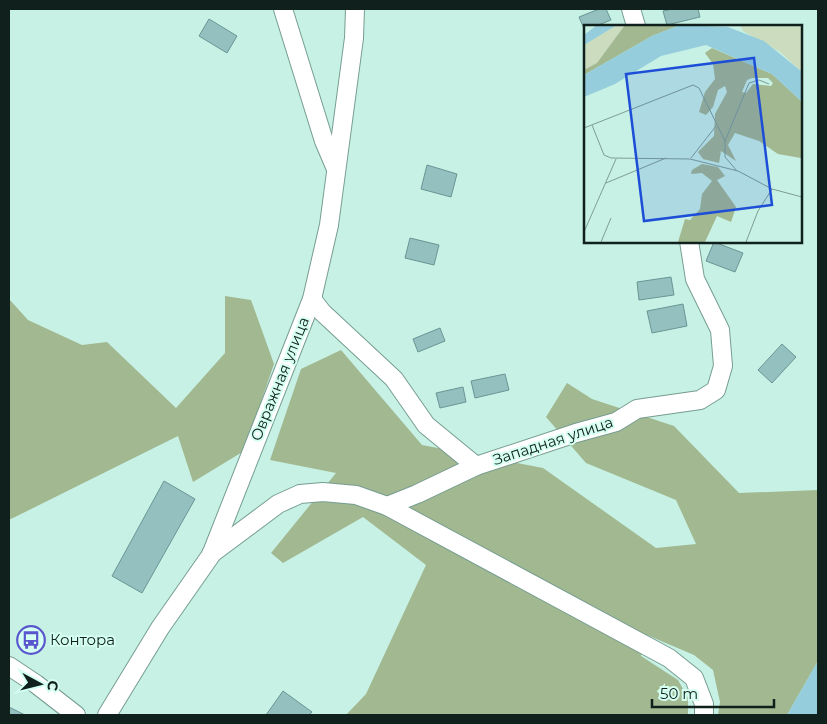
<svg xmlns="http://www.w3.org/2000/svg" width="827" height="724" font-family="Montserrat,sans-serif">
<style>
.forest{fill:#a1b890}
.water{fill:#95cddc}
.building{fill:#94c0c0;stroke:#6a9595}
.lines{fill:none;stroke-linecap:round;stroke-linejoin:round}
.minor-casing{stroke:#769d91;stroke-width:20}
.minor{stroke:#fff;stroke-width:18}
.labels{text-anchor:middle;stroke-width:4;stroke-linejoin:round;paint-order:stroke}
.street-label{font-size:15px;fill:#10201c;stroke:#d4fff1}
.poi-label{font-size:15px;fill:#10201c;stroke:#d4fff1;text-anchor:start}
.inset-road{fill:none;stroke:#7e9d94;stroke-width:1}
.view{fill:#1d4ed8;fill-opacity:0.15;stroke:#1d4ed8;stroke-width:2.5}
.inset-edge{fill:none;stroke:#10201c;stroke-width:2.5}
</style>
<rect width="100%" height="100%" fill="#c7f1e4"/>
<!-- forest -->
<g class="forest">
<polygon points="225,296 251,300 274,364 244,451 193,482 178,436 11,519 9,518 9,299 28,320 82,345 107,342 176,408 225,353"/>
<polygon points="341,350 422,445 543,468 656,548 696,544 676,500 586,463 546,417 567,383 592,399 674,426 739,493 818,490 818,661 787,715 718,715 720,702 713,670 694,655 647,635 641,656 678,680 688,698 688,715 346,715 366,694 426,565 363,517 283,563 271,553 336,473 270,460 301,369"/>
</g>
<!-- water -->
<polygon class="water" points="818,661 818,715 787,715"/>
<!-- building -->
<g class="building">
<polygon points="599,9 606,9 611,20 596,26 586,26 586,31 585,31 579,17"/>
<polygon points="673,9 698,9 700,17 667,25 663,11"/>
<polygon points="209,19 237,36 227,53 199,36"/>
<polygon points="427,165 457,174 451,197 421,189"/>
<polygon points="410,238 439,245 434,265 405,258"/>
<polygon points="714,242 743,253 735,272 706,261"/>
<polygon points="671,277 674,295 639,300 637,282"/>
<polygon points="683,304 687,326 652,333 647,311"/>
<polygon points="440,328 445,341 418,352 413,339"/>
<polygon points="782,344 796,357 772,383 758,370"/>
<polygon points="505,374 509,390 475,398 471,381"/>
<polygon points="463,387 466,402 440,408 436,393"/>
<polygon points="164,481 195,499 142,593 112,576"/>
<polygon points="283,691 312,712 309,715 266,715"/>
<polygon points="9,707 25,715 9,715"/>
</g>
<g class="lines">
<defs>
<g id="minor">
<polyline points="283,9 324,141 336,169"/>
<polyline points="631,9 636,26"/>
<polyline points="312,299 322,312 394,379 426,425 476,466"/>
<polyline points="387,506 417,494 476,466 576,433 616,422 637,409 700,400 716,390 723,366 720,330 695,279 689,241"/>
<polyline points="211,554 278,504 300,494 323,492 356,495 387,506 669,658 694,678 704,704 704,715"/>
<polyline points="9,666 36,684 76,715"/>
<polyline points="107,715 160,628 211,555 312,299 329,225 354,38 355,9"/>
</g>
</defs>
<!-- minor casing -->
<use href="#minor" class="minor-casing"/>
<!-- minor -->
<use href="#minor" class="minor"/>
</g>
<!-- icons -->
<defs>
<symbol id="bus-ring" viewBox="-11 -11 22 22"><circle r="9.5" fill="#d4fff1" stroke="#5956ce" stroke-width="1.5"/><path d="M-5-6H5V4H4V6H2V4H-2V6H-4V4H-5ZM-3.5-4V0h7V-4ZM-3.5 1.2v1.5H-2V1.2ZM2 1.2v1.5H3.5V1.2Z" fill="#5956ce"/></symbol>
</defs>
<g fill-rule="evenodd">
<use href="#bus-ring" x="15" y="624" width="32" height="32"/>
</g>
<g class="labels">
<!-- street labels -->
<g class="street-label">
<text transform="translate(280 379) rotate(-68)" y="5">Овражная улица</text>
<text transform="translate(553 441) rotate(-18)" y="5">Западная улица</text>
</g>
<!-- poi labels -->
<g class="poi-label">
<text x="50" y="645">Контора</text>
</g>
</g>
<!-- overview -->
<g transform="translate(584 25)">
<rect width="218" height="218" fill="#c7f1e4"/>
<path d="M33,0h8l-28,39 -13,6v-25zM156,0h61v46l-21,-19 -37,-21z" fill="#cbdcbf"/>
<path d="M41,0h55l-28,11 -68,39v-5l13,-7zM128,23l60,26 29,27v57l-23,-4 -19,-13 -24,-8 -7,12 8,16 -15,-10 -2,12 -16,-4 -5,-7 16,-16 1,-22 12,-22 -2,-6 -7,4 -5,17 -7,8 -7,-3 6,-20 10,-13 -2,-15 -8,-11zM168,53h16l5,5 -2,3 -18,-2 -7,9 -4,-1 5,-12zM118,139l16,3 7,9 -8,4 19,27 -5,15 -14,-6 -12,26h-27l7,-23 5,1 10,-11 2,-15 10,-13 -10,-8 -11,1 1,-4z" fill="#a1b890" fill-rule="evenodd"/>
<path d="M13,0h20l-33,20v-10zM96,0l48,2 36,14 37,30v30l-29,-27 -66,-29 -45,11 -46,28 -31,13v-22l68,-39z" fill="#95cddc"/>
<path class="inset-road" d="M8,100l12,30 7,3 79,1 48,12 34,18 30,8M0,103l109,-43 6,3 26,53M107,133l25,-32M153,146l-12,-14v-16l24,-58 10,-3 10,4M22,158l60,-25M0,207l32,-73M17,217l10,-24M162,217l12,-31 14,-22"/>
<path class="view" d="M170,33l18,147 -128,16 -18,-147z"/>
<rect width="218" height="218" class="inset-edge"/>
</g>
<!-- border -->
<rect width="827" height="724" fill="none" stroke="#10201c" stroke-width="20"/>
<!-- north arrow -->
<g transform="translate(40 684) rotate(97)" stroke="#d4fff1" stroke-width="4" paint-order="stroke">
<path d="M0-4L9 19L0 12L-9 19Z" fill="#10201c"/>
<text y="-8" font-size="14" font-weight="bold" text-anchor="middle" fill="#10201c">С</text>
</g>
<!-- scale -->
<path d="M652 699v8h122v-8" fill="none" stroke="#10201c" stroke-width="2.5"/>
<text x="660" y="699" font-size="15" fill="#10201c" stroke="#d4fff1" stroke-width="4" paint-order="stroke">50 m</text>
</svg>
